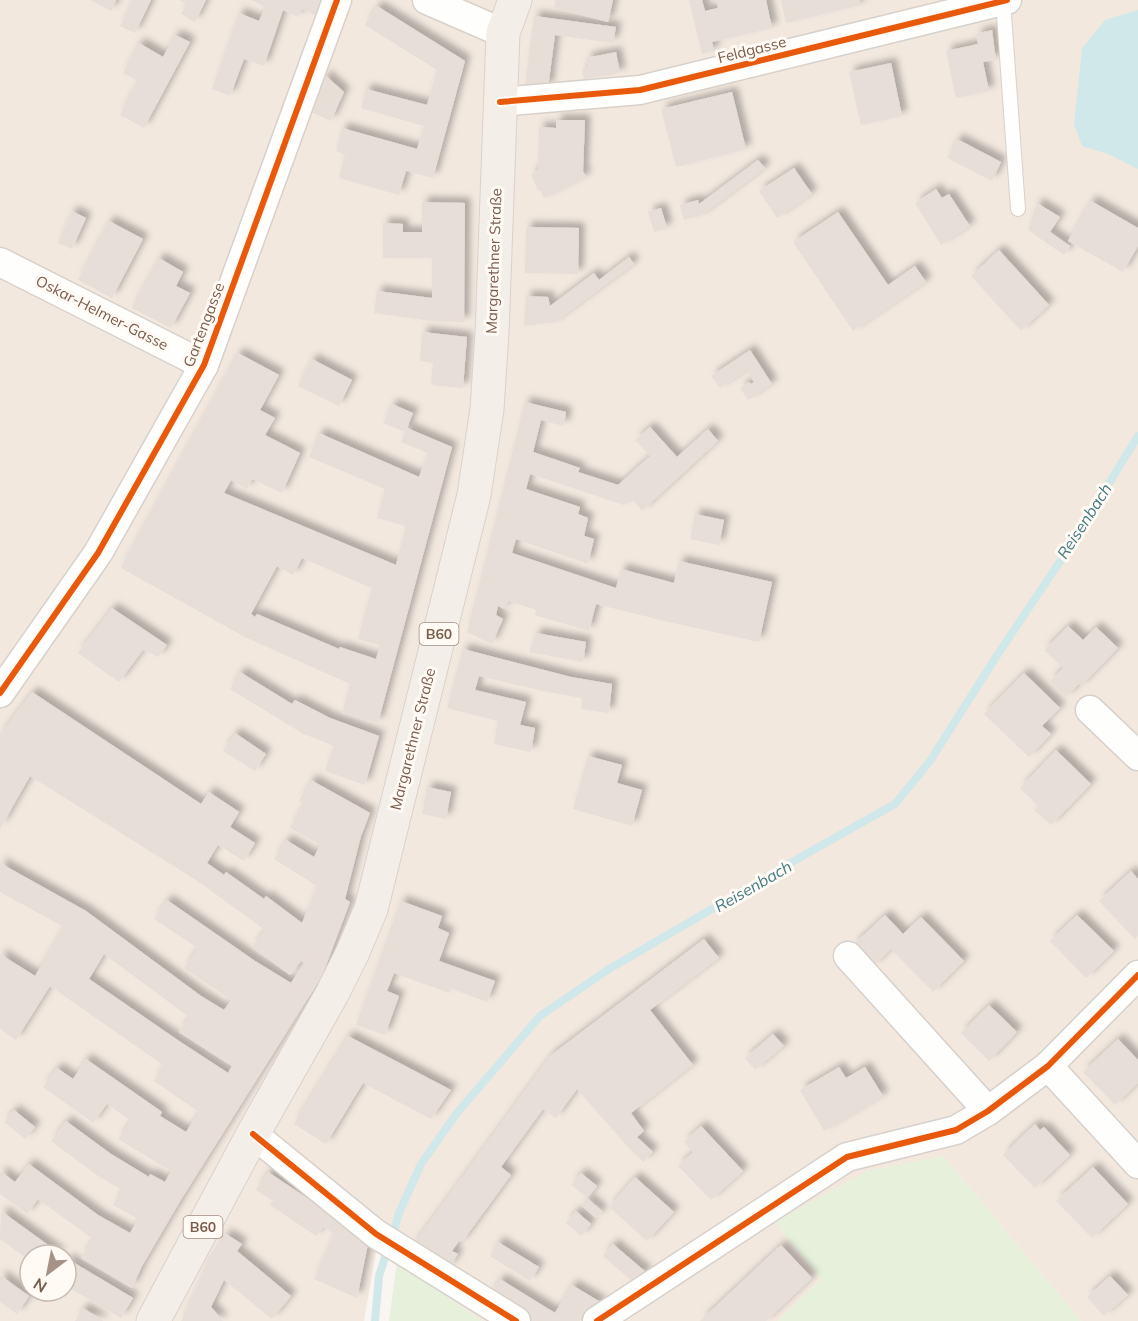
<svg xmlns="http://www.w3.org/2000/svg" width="1138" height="1321" font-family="Mulish,sans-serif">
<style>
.residential{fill:#f2e8de;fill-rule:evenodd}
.green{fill:#e7f0db}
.water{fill:#d0e8ea}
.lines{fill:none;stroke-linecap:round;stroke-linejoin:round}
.stream{stroke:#d0e8ea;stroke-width:8}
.building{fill:#e6ded7;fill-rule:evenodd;filter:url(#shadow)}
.service-casing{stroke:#d7d1cb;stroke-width:16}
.minor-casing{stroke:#d7d1cb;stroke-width:31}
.primary-casing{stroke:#dad1cc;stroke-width:35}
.service{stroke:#fefefd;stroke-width:14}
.minor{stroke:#fefefd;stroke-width:28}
.primary{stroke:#f3eee8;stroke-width:33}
.cycleway-casing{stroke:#fffaf3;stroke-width:10}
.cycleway{stroke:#e8590c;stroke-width:6}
.labels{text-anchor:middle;stroke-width:6;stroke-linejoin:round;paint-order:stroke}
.shield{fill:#fffaf3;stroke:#a28b7f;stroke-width:1.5}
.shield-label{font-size:14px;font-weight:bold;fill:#7a5c4d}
.street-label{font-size:15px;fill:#7a5c4d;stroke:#fffaf3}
.water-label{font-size:16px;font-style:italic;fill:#437c86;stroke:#fffaf3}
</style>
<defs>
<filter id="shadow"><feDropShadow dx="5.5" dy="-5.5" stdDeviation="3" flood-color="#0004"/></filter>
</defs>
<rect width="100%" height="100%" fill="#f9f5f0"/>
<!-- residential -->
<path class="residential" d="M0,0h1138v1321h-57l-138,-165 -168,66 46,57 -43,42h-296l-85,-59 -21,-11 -12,70h-364zM30,1255h36v36h-36z"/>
<!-- green -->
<g class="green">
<polygon points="943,1156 1081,1321 778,1321 821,1279 775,1222 867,1171"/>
<polygon points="397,1262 482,1321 389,1321"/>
</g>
<!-- water -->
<polygon class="water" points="1138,10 1138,169 1108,154 1082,146 1074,124 1082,48 1105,20"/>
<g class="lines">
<!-- stream -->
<g class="stream">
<polyline points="392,1237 399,1213 421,1164 457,1113 540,1016 609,969 806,854 895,804 930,761 996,657 1071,545 1138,436"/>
<polyline points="375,1321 379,1276 388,1248"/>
</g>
</g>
<!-- building -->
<g class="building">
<polygon points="90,0 116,0 111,11"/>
<polygon points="133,0 151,0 135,33 120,26"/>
<polygon points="180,0 206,0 195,22 181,14 187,4"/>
<polygon points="251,0 326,0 319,17 302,9 298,17 283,10 264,66 244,59 230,96 212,89 239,13 259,21 265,7"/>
<polygon points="556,0 613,0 608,22 554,8"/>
<polygon points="689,0 702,0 705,11 718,8 716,0 766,0 772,28 712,42 714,51 702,54"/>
<polygon points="781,0 859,0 860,5 786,23"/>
<polygon points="377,6 465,61 433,178 406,171 399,195 339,178 345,154 336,151 342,128 417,149 424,126 361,108 366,89 427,105 437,70 365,25"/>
<polygon points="534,16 616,27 613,43 555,35 548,88 525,85"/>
<polygon points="992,30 996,60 983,62 989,91 956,98 946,51 978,44 976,34"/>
<polygon points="175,35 190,42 144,128 120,115 138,81 123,73 139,43 163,57"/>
<polygon points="616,52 620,73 584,79 582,69 588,68 586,58"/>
<polygon points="891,63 902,116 861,125 849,72"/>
<polygon points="325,75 344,92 331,121 309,111"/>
<polygon points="732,92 746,149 676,167 661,109"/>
<polygon points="556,120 585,120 583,171 586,177 544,198 540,190 538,191 531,174 538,170 539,127 556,128"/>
<polygon points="957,139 1001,162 992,181 947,158"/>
<polygon points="758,160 765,168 702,215 684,220 680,205 698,200 699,204"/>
<polygon points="794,168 812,194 777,218 759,191"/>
<polygon points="936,189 942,198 949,194 970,226 941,245 915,203"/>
<polygon points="1091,201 1138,228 1138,246 1123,272 1068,241"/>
<polygon points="422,202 465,203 464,322 432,321 374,313 377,291 432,298 432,258 383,258 383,223 403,224 403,232 422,232"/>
<polygon points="1037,203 1060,217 1050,232 1070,246 1064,255 1028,230"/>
<polygon points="661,208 667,228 654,232 648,212"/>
<polygon points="72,211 86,218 72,249 58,243"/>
<polygon points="838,212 888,285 915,266 926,282 853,331 793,242"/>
<polygon points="109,221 143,239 112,298 78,280"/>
<polygon points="526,227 579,228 578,274 525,273"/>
<polygon points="999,250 1049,305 1021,331 971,276"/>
<polygon points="629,257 634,264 555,322 524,326 526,296 548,297 550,306 594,273 599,280"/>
<polygon points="159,258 183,272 176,286 190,293 171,328 132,308"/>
<polygon points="422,332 467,337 463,388 431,385 433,363 420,361"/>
<polygon points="750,350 772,384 748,400 740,388 749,382 751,384 754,382 747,370 720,388 711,376"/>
<path d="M238,353l41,22 -19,35 15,8 -10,17 35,18 -18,40 -30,-14 -5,10 -16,-9 -7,13 172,72 10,-39 -29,-8 8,-29 -76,-32 10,-24 100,44 9,-24 -27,-11 4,-10 -22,-9 9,-19 21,9 -6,15 45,19 -74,276 -36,-10 8,-29 -105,-47 -124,-69zM302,558l70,30 -14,51 22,6 -4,14 -36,-12 -1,2 -82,-35 -2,3 -4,-3 26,-48 16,9z"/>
<polygon points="312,359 352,380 339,406 298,386"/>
<polygon points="525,402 566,412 564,426 541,420 533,452 580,468 578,472 618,485 650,456 635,440 650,427 677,457 708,429 718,441 642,511 632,499 624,505 530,474 526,489 580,507 578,514 588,518 584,536 594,539 588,564 516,539 512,553 616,588 621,569 674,583 679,561 772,582 759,642 665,621 596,604 589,631 535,615 536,610 508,601 505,609 498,606 496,615 503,619 492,644 467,632"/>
<polygon points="695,514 724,520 719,545 690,539"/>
<polygon points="112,608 167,645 158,657 143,650 119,682 78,653"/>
<polygon points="1068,626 1083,640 1096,627 1118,648 1081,686 1079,684 1066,697 1050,681 1063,668 1044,650"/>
<polygon points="536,633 586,642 583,662 529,652"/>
<polygon points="463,649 571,677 612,684 609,713 581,709 582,698 543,691 479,676 475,690 526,702 520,725 535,728 531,752 494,744 498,721 447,708"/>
<polygon points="240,672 292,704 295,700 330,718 379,736 365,785 325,771 334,746 302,733 230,689"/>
<polygon points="1024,673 1060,708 1042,726 1051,734 1029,757 984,714"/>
<path d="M32,692l169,112 8,-12 30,20 -9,15 25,16 -11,18 -26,-16 -11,18 17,12 2,-3 38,27 2,-3 36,27 15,-37 -43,-27 12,-19 28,17 6,-12 -30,-17 14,-25 -5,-2 12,-21 59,33 -9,23 -16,63 5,3 -28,74 -140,222 -40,68 -10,22 -51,-30 12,-19 -55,-40 -11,15 -27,-20v-23l15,11 14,-18 69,51 32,18 8,-14 -25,-14 9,-15 -24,-14 -47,-35 15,-20 45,33 38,23 1,-3 15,8 6,-11 -53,-32 13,-18 -24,-17 -14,19 -50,-36 14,-19 16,11 13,-20 76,53 -2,4 26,16 13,-20 -45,-31 9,-16 -113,-79 -34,54 -16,-11v-75l35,22 29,-49 -64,-35v-29l86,48 115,85 23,14 7,-10 -47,-32 14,-20 -44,-29 13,-19 88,61 36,22 13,-20 -3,-2 -11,14 -38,-28 13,-17 -69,-50 -166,-104 -30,53v-95zM104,954l85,63 -10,15 53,34 -4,7 -49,-32 -90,-62z"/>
<polygon points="235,733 266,754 255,771 223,751"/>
<polygon points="1056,750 1091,784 1051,825 1034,810 1038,806 1020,788"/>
<polygon points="588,756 622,765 617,783 642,790 632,826 573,809"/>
<polygon points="427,787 451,792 446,819 422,814"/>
<polygon points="1131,871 1138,879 1138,936 1135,939 1099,901"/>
<polygon points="401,901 442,916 438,928 449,933 439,961 495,981 487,1002 450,988 449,993 394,973 387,991 399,996 385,1035 356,1025"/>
<polygon points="885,915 903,934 921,917 964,961 933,992 891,949 873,966 853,945"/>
<polygon points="1077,915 1114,951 1086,978 1050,941"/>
<polygon points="704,939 719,958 650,1010 693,1065 631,1113 644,1131 637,1137 653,1152 643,1162 627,1146 577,1089 556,1118 543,1109 501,1167 511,1175 462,1242 459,1241 452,1251 458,1254 449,1268 412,1246 550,1056"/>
<polygon points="989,1005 1017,1032 989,1061 961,1033"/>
<polygon points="773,1034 784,1046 755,1070 745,1058"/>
<polygon points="348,1036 451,1090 431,1119 363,1083 326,1144 294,1124"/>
<polygon points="1118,1039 1138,1060 1138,1083 1115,1105 1083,1072"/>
<polygon points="839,1067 846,1078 865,1067 883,1096 824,1131 800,1090"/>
<polygon points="14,1110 35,1127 25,1139 4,1122"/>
<polygon points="1035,1124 1040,1130 1044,1127 1070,1155 1035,1188 1003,1155"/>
<polygon points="701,1126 743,1171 711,1200 678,1166 693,1152 684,1142"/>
<polygon points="1093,1167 1128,1204 1092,1238 1056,1201"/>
<polygon points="268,1172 369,1239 357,1298 314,1279 334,1234 323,1227 316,1236 270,1205 273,1201 256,1190"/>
<polygon points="581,1173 597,1186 587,1198 571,1185"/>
<polygon points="635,1177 674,1212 647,1241 609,1207"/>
<polygon points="587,1198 602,1211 596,1218 581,1205"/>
<polygon points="1,1211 62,1255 30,1255 30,1261 0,1239"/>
<polygon points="576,1211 591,1224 581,1236 566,1223"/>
<polygon points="226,1234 242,1244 237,1251 291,1296 272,1319 224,1280 211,1307 223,1321 181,1321 206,1266"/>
<polygon points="498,1242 539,1267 530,1281 490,1256"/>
<polygon points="613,1244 647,1273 634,1283 603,1256"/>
<polygon points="781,1245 812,1278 766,1321 700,1321"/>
<polygon points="66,1258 133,1298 121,1318 66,1286"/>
<polygon points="0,1275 29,1296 17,1314 0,1302"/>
<polygon points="1110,1276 1128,1295 1104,1316 1087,1297"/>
<polygon points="500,1279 555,1313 572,1285 602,1303 579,1321 532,1321 490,1295"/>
<polygon points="83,1308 104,1321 75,1321"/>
</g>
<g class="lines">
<defs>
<polyline id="service" points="1003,1 1018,209"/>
<g id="minor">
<polyline points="427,0 503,33"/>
<polyline points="500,102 640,90 1007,0"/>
<polyline points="0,262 204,365"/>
<polyline points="0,693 98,553 204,365 337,0"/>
<polyline points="1090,710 1138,756"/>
<polyline points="848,956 988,1111"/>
<polyline points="1048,1066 1138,1164"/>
<polyline points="253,1134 376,1234 516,1321"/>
<polyline points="597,1321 847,1157 956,1130 988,1111 1048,1066 1138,975"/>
</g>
<polyline id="primary" points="153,1321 253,1134 332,994 352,954 371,909 474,495 487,409 492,333 503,33 515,0"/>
</defs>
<!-- service casing -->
<use href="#service" class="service-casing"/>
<!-- minor casing -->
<use href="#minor" class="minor-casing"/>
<!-- primary casing -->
<use href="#primary" class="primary-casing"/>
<!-- service -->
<use href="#service" class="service"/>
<!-- minor -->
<use href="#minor" class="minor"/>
<!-- primary -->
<use href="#primary" class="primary"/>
<defs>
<g id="cycleway">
<polyline points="500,102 640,90 1007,0"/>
<polyline points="0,693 98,553 204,365 337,0"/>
<polyline points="253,1134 376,1234 516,1321"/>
<polyline points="597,1321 847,1157 956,1130 988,1111 1048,1066 1138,975"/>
</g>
</defs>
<!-- cycleway casing -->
<use href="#cycleway" class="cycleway-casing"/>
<!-- cycleway -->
<use href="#cycleway" class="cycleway"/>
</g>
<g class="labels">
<!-- shield labels -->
<g class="shield">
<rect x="419.5" y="623" width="39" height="22" rx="4.5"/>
<rect x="183.5" y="1216" width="39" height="22" rx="4.5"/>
</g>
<g class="shield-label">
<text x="439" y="639">B60</text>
<text x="203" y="1232">B60</text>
</g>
<!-- street labels -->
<g class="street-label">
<text transform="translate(752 50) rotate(-14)" y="5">Feldgasse</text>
<text transform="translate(494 261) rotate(-88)" y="5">Margarethner Straße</text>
<text transform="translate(102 313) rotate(27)" y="5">Oskar-Helmer-Gasse</text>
<text transform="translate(204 325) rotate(-69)" y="5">Gartengasse</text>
<text transform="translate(413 739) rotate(-76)" y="5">Margarethner Straße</text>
</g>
<!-- water labels -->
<g class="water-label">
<text transform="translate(1084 521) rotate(-57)" y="6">Reisenbach</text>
<text transform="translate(753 886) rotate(-30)" y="6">Reisenbach</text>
</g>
</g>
<!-- north arrow -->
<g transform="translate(48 1273) rotate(212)"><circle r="28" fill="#fffaf3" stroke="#cabbb1" stroke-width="1.5"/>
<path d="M0-4.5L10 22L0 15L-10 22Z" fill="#a69286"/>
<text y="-9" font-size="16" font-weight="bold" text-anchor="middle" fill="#7a5c4d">N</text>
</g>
</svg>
